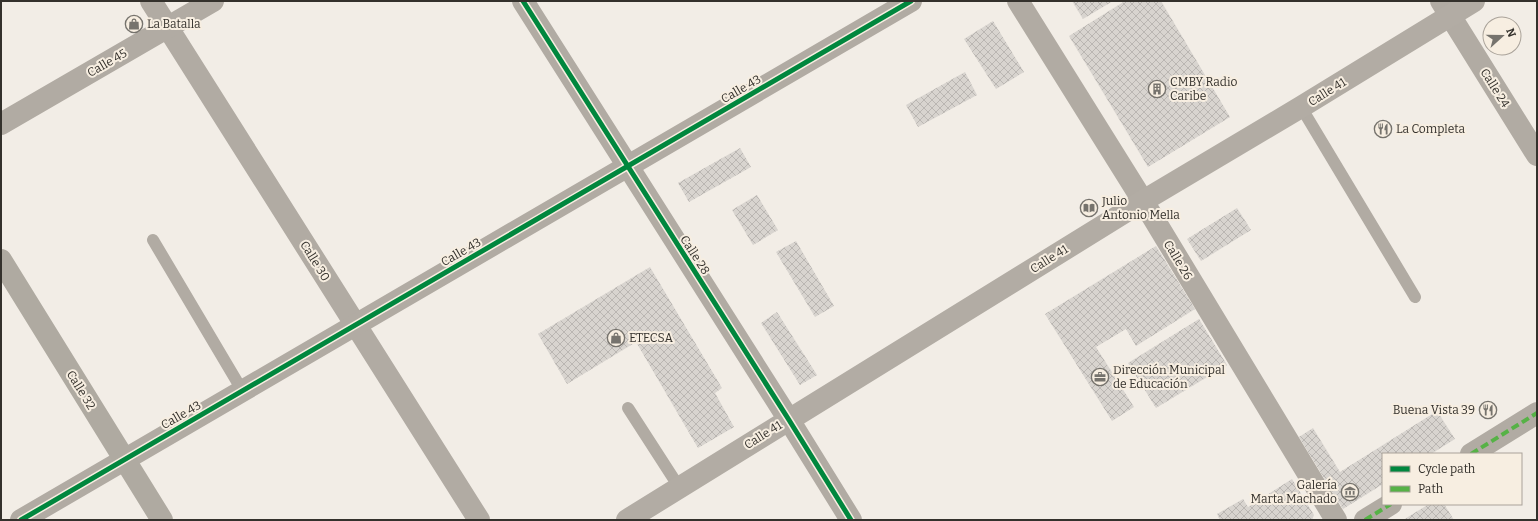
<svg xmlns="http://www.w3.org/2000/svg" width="1538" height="521" font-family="Bitter,serif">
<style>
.building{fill:url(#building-cross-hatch)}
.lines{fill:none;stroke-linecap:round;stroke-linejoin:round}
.lane{stroke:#b1aba3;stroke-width:12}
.street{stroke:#b1aba3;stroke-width:22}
.secondary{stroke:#afaaa1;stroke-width:22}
.primary{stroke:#b2aca4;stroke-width:22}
.quiet{stroke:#56b246;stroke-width:4;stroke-dasharray:8 4;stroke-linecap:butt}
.cycleway-casing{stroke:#f7eee1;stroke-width:8}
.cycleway{stroke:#00873e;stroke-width:5}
.labels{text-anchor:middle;stroke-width:4;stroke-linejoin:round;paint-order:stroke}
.poi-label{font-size:12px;fill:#34312c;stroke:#f7eee1;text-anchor:start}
.street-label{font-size:12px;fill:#34312c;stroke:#f7eee1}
</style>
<defs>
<pattern id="building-cross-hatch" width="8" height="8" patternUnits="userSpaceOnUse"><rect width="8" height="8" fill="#d8d4cf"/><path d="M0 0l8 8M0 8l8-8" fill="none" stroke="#bab6b2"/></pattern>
</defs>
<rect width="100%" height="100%" fill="#f2ede6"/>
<!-- building -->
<g class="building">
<polygon points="1072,1 1113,1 1083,19"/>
<polygon points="1125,1 1161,1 1230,117 1148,167 1069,36"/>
<polygon points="993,21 1024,72 996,89 964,39"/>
<polygon points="965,72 977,95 918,127 906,105"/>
<polygon points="740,148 751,167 689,202 678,183"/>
<polygon points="757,195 778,230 753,245 732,210"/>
<polygon points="1237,208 1251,230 1201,261 1187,239"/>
<polygon points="796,241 834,306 815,317 776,252"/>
<polygon points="1156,246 1195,309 1136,346 1126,329 1096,347 1134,407 1112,421 1045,314"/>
<polygon points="650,267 722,388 715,393 734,427 698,448 636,342 567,384 538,334"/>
<polygon points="777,312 817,375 800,385 761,323"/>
<polygon points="1199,319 1227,365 1156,408 1128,363"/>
<polygon points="1437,411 1455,439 1431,454 1383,454 1383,484 1343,509 1299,437 1313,428 1340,472"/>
<polygon points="1292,479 1314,515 1312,520 1220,520 1217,514 1243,499 1248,507"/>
<polygon points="1429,504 1444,504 1454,520 1403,520"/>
</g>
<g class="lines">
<!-- lane -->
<g class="lane">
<polyline points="1301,107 1415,297"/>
<polyline points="153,240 242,390"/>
<polyline points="628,408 679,487"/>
</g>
<!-- street -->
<g class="street">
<polyline points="151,1 479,520"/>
<polyline points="523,1 789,420 851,520"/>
<polyline points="1018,1 1143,201 1336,520"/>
<polyline points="1441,1 1537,155"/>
<polyline points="1,124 213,1"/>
<polyline points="1471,454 1537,413"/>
<polyline points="21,520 911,1"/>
<polyline points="1365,520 1391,504"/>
</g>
<!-- secondary -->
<polyline class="secondary" points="1,260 162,520"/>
<!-- primary -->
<polyline class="primary" points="627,520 1143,201 1301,107 1474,1"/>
<!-- quiet -->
<g class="quiet">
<polyline points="1471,454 1537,413"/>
<polyline points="1365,520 1391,504"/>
</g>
<defs>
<g id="cycleway">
<polyline points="523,1 789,420 851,520"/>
<polyline points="21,520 911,1"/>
</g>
</defs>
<!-- cycleway casing -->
<use href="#cycleway" class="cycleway-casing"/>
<!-- cycleway -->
<use href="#cycleway" class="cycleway"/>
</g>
<!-- icons -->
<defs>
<symbol id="shop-ring" viewBox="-11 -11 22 22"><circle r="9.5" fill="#f7eee1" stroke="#76736d" stroke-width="1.5"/><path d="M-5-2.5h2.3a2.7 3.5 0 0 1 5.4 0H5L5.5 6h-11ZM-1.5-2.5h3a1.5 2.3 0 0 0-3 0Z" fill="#76736d"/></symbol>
<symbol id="building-ring" viewBox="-11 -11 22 22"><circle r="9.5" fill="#f7eee1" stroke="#76736d" stroke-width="1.5"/><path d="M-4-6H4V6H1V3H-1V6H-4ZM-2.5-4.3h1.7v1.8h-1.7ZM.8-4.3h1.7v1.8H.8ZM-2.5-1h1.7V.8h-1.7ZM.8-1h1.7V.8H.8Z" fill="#76736d"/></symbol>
<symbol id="restaurant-ring" viewBox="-11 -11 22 22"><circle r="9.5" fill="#f7eee1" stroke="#76736d" stroke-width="1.5"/><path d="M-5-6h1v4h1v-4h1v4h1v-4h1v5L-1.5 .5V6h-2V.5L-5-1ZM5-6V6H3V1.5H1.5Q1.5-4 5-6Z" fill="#76736d"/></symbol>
<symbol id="library-ring" viewBox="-11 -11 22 22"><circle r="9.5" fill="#f7eee1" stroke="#76736d" stroke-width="1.5"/><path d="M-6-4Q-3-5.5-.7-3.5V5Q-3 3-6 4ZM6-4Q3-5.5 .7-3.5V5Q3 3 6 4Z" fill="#76736d"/></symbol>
<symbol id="office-ring" viewBox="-11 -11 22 22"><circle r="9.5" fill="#f7eee1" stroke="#76736d" stroke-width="1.5"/><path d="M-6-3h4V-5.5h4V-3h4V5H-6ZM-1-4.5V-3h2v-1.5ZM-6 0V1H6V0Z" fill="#76736d"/></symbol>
<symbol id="museum-ring" viewBox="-11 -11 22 22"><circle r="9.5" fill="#f7eee1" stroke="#76736d" stroke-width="1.5"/><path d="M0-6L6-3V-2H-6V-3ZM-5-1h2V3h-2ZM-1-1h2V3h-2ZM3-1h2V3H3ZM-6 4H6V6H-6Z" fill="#76736d"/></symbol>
</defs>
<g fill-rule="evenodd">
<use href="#shop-ring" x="124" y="14" width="20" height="20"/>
<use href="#building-ring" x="1147" y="79" width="20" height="20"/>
<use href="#restaurant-ring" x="1373" y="119" width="20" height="20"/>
<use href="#library-ring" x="1079" y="198" width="20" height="20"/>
<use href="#shop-ring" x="606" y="328" width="20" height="20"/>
<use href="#office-ring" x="1090" y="367" width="20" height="20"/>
<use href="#restaurant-ring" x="1478" y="400" width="20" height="20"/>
<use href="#museum-ring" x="1340" y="482" width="20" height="20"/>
</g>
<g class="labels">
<!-- poi labels -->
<g class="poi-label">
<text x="147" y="28">La Batalla</text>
<text x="1170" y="86">CMBY Radio<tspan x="1170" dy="14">Caribe</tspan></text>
<text x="1396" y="133">La Completa</text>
<text x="1102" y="205">Julio<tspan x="1102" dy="14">Antonio Mella</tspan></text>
<text x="629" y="342">ETECSA</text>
<text x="1113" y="374">Dirección Municipal<tspan x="1113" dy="14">de Educación</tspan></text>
<text x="1475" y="414" text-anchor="end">Buena Vista 39</text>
<text x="1337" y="489" text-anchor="end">Galería<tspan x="1337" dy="14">Marta Machado</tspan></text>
</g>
<!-- street labels -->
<g class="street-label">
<text transform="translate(107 63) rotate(-30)" y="4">Calle 45</text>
<text transform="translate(1495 88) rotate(58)" y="4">Calle 24</text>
<text transform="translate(741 89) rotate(-30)" y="4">Calle 43</text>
<text transform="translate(1327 92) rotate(-32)" y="4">Calle 41</text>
<text transform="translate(461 252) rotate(-30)" y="4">Calle 43</text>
<text transform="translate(695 255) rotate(57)" y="4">Calle 28</text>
<text transform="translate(1049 259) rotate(-32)" y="4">Calle 41</text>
<text transform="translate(1178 260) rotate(59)" y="4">Calle 26</text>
<text transform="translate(315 261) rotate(58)" y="4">Calle 30</text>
<text transform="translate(81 390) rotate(58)" y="4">Calle 32</text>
<text transform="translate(181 415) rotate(-30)" y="4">Calle 43</text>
<text transform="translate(763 435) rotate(-32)" y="4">Calle 41</text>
</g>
</g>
<!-- border -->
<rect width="1538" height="521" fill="none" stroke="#34312c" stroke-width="4"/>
<!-- legend -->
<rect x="1382" y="453" width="140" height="52" fill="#f7eee1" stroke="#a9a299"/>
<rect x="1390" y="466" width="20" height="6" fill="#00873e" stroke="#a9a299"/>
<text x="1418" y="473" font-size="12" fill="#34312c">Cycle path</text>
<rect x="1390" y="486" width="20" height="6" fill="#56b246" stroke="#a9a299"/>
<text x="1418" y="493" font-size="12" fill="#34312c">Path</text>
<!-- north arrow -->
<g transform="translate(1502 36) rotate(69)"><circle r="19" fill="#f7eee1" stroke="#a9a299"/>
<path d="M0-3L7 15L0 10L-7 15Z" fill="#76736d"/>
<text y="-6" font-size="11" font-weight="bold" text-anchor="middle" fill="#34312c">N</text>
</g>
</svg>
